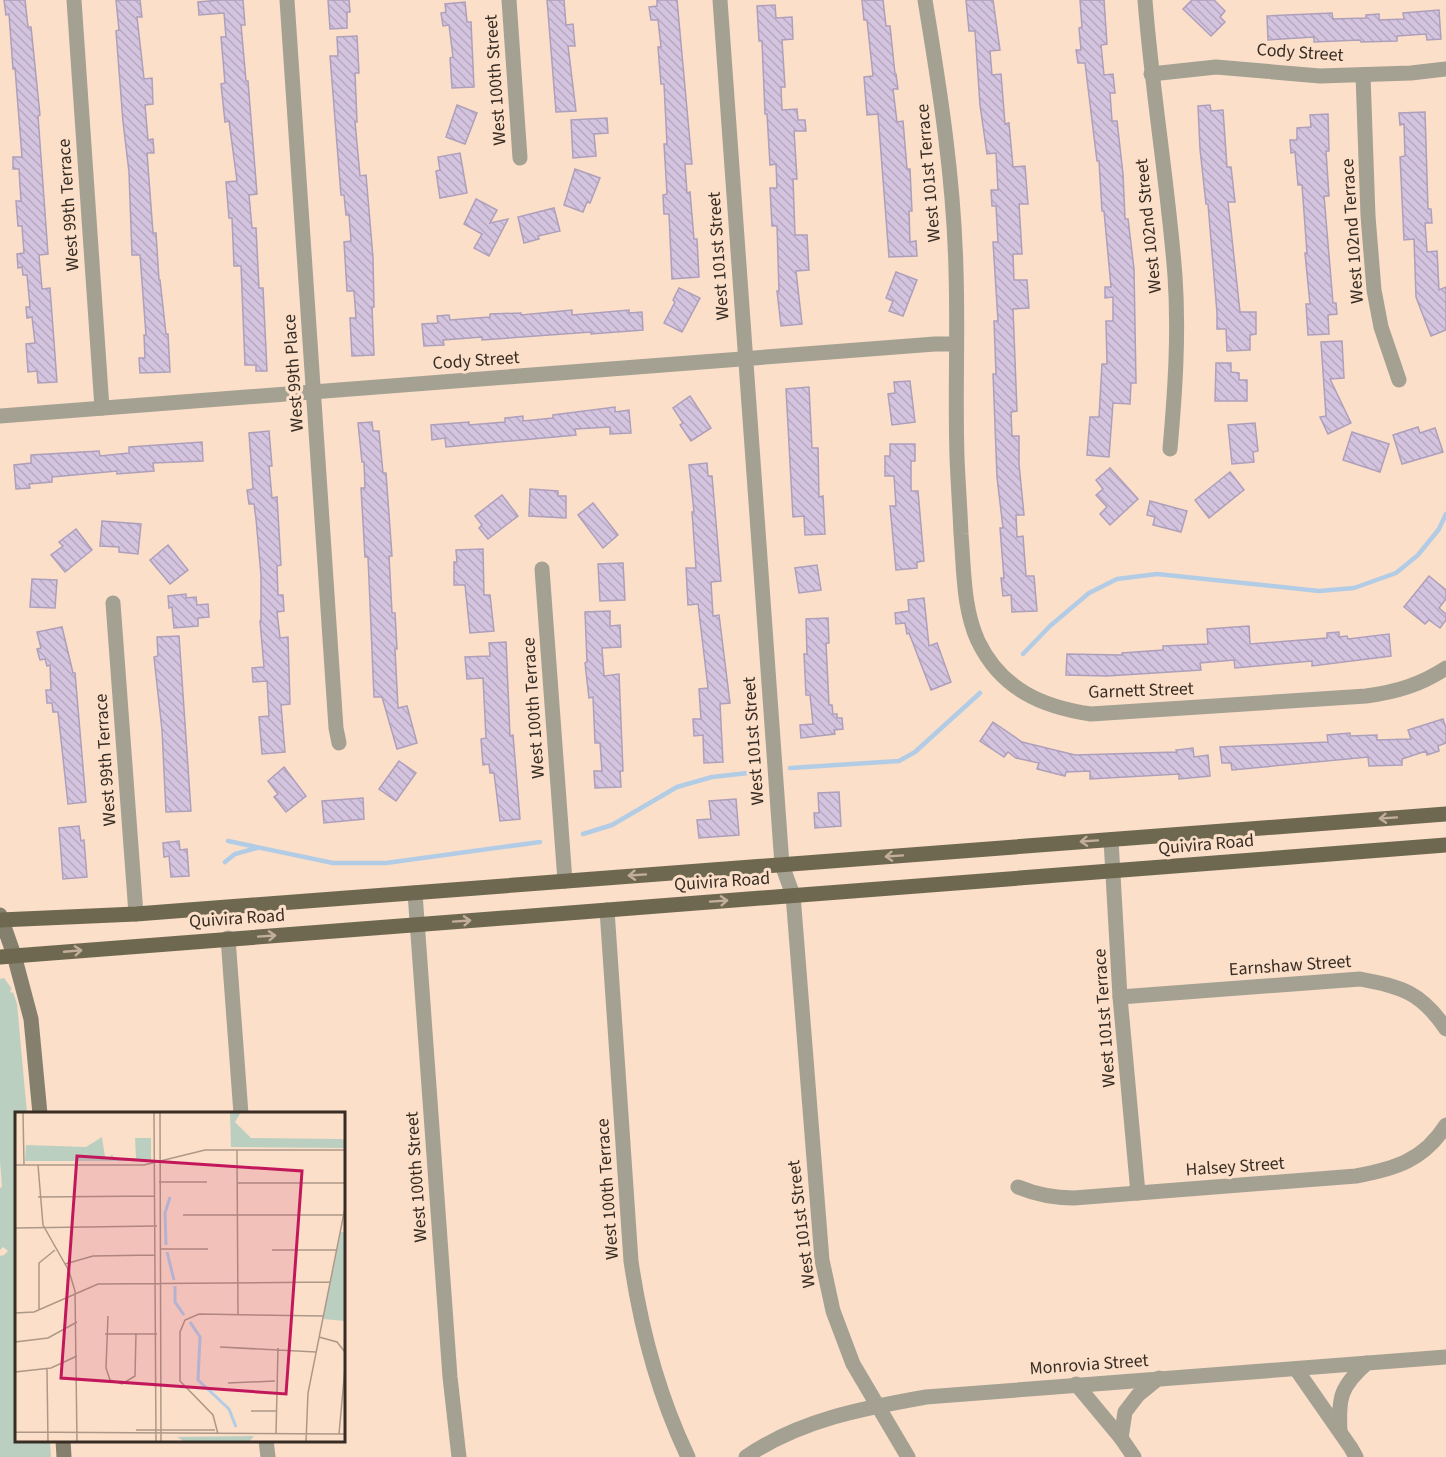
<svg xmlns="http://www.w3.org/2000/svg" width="1446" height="1457" font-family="'Source Sans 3',sans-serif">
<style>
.grass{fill:#bbcfc0}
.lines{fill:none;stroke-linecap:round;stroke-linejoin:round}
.stream{stroke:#b3cce6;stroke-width:4.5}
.building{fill:url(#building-back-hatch);stroke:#ae9fba;stroke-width:1.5}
.street{stroke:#a4a193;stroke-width:15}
.secondary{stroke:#85806d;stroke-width:15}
.primary{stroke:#6f6851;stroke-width:15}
.oneway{stroke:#c3af99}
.labels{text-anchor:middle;stroke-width:6;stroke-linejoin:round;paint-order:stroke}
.street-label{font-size:18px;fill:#372d24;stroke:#fbdfc9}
.inset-river{fill:none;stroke:#b3cce6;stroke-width:3}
.inset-road{fill:none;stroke:#ad9887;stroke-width:1.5}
.view{fill:#c2185b;fill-opacity:0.15;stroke:#c2185b;stroke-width:3}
.inset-edge{fill:none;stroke:#372d24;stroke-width:3}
</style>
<defs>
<pattern id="building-back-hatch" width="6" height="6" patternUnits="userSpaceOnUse" patternTransform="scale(1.5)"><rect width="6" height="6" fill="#d4c4e0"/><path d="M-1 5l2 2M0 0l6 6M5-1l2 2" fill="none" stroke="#b7a9c0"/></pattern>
</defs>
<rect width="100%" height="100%" fill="#fbdfc9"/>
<!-- grass -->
<polygon class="grass" points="4,978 12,989 10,990 11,993 13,992 17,1004 27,1113 16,1114 16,1440 50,1441 51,1457 0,1457 0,1256 4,1255 8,1251 3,1247 0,1250 0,1188 2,1187 0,1161 0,979"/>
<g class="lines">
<!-- stream -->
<g class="stream">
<polyline points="1023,654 1050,626 1089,593 1117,579 1157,574 1319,591 1354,588 1396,573 1418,555 1439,529 1446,514"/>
<polyline points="790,768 899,761 915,752 980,693"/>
<polyline points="583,834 612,825 677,787 712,777 757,772"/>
<polyline points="228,841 333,863 386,863 540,842"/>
<polyline points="225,862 235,854 257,848"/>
</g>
</g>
<!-- building -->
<g class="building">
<polygon points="4,0 25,0 28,27 31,27 40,115 38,116 48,254 39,255 42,289 50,288 57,382 38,383 37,371 28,372 26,344 35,343 32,317 27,318 26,307 30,307 27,275 23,275 22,267 18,268 17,254 24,253 22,226 18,226 16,201 21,201 19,169 13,169 13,157 22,157 15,68 13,69 9,14 6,15"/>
<polygon points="116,0 140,0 142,17 137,17 144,79 152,78 153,104 145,105 148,140 153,139 154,153 147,153 153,233 156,233 159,280 160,280 166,334 168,334 170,372 140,373 139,358 145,358 144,335 146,335 140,255 132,255 129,172 123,122 116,31 119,30"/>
<polygon points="220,0 243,0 245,25 241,25 246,81 248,81 251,119 257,194 249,195 252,228 256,228 259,288 263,288 267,371 256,371 256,365 245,365 241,266 234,266 232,218 229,218 226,182 237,181 229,121 225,122 221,84 225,83 221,37 226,37 224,13 199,15 198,2"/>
<polygon points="328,0 349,0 350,12 347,12 347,28 330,29"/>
<polygon points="547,0 564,0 566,25 573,24 575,46 568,46 576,111 556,112"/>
<polygon points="657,0 677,0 692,164 685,164 687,193 690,192 694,239 697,239 699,277 672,279 669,214 664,214 663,195 667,194 664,144 667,144 664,84 661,84 658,47 661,47 658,20 651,20 649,7 657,6"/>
<polygon points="862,0 883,0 886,26 890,26 895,74 896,74 898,89 893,89 897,122 903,121 907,169 910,169 912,211 909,211 910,242 916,241 917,256 889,257 878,114 867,115 864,77 873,76 867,20 864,20"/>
<polygon points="966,0 993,0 1000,50 990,51 992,75 1001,74 1005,124 1009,123 1013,167 1025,166 1028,204 1019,204 1022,254 1013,254 1014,280 1027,280 1029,308 1013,309 1017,411 1011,412 1012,436 1019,436 1019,464 1024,515 1016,515 1017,537 1023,536 1026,576 1034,576 1037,611 1012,612 1011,595 1003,596 1001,578 1004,578 1000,528 1003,528 997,477 993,374 996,374 994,321 998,321 993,242 998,242 996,206 992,206 991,190 998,190 996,153 987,154 980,105 975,31 969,31"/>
<polygon points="1080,0 1104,0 1107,44 1101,45 1104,75 1113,74 1115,93 1110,93 1112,121 1117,121 1123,174 1125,219 1128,219 1134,269 1136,383 1131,383 1130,404 1113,403 1109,457 1087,455 1090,417 1099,417 1102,364 1107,364 1106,321 1113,321 1113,297 1105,298 1105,287 1111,287 1104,211 1102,211 1099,161 1097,161 1085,63 1078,63 1076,50 1081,50 1079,28 1082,27"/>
<polygon points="1192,0 1214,0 1225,11 1220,17 1225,22 1211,36 1183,9"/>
<polygon points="465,2 467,22 471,22 474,87 452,88 450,58 453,57 449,25 443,26 441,13 446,12 445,4"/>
<polygon points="775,5 776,18 792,17 793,39 782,40 785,87 781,87 782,110 797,109 798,120 805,120 806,131 794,131 797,179 793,179 795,235 807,235 809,270 796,271 802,324 781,326 777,291 779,291 777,226 772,226 770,188 777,188 776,164 770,165 767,114 765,114 762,41 759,41 757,6"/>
<polygon points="1439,10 1441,39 1427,40 1426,34 1397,36 1397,41 1361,42 1360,40 1314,42 1314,37 1268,40 1267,16 1332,13 1333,19 1366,18 1366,15 1379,14 1379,20 1404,19 1403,13"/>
<polygon points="357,36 359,73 355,73 357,122 355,122 360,176 366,175 370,222 373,258 374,307 372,307 374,355 352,356 350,318 356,318 354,291 347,291 344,242 351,241 349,215 346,215 344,195 341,195 330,56 338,56 337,37"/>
<polygon points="457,105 477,113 465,144 446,137"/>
<polygon points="1210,105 1211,111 1223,110 1227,167 1231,167 1235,202 1228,202 1240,312 1256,312 1256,334 1250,335 1250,350 1227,351 1226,329 1217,329 1217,313 1208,204 1206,204 1200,149 1198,106"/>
<polygon points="1425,112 1428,209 1431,209 1432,223 1425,223 1427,252 1437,251 1439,290 1446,287 1446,330 1431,336 1416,297 1414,239 1404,240 1400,157 1405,156 1404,124 1400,125 1399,113"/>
<polygon points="1328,114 1329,151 1326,151 1329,196 1324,196 1333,303 1336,303 1337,314 1328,315 1329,334 1308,335 1306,304 1310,304 1305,253 1307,253 1302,185 1298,185 1295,152 1291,153 1290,140 1297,140 1297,128 1311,127 1310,115"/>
<polygon points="607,118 608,133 594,134 596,156 573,158 571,120"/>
<polygon points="460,153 467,193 440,198 436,171 440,170 438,157"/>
<polygon points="575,169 600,178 590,203 587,202 583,212 564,205"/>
<polygon points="476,199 497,210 490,223 508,219 489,256 474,248 482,234 464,224"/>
<polygon points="554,208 560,231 538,236 539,239 524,243 518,217"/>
<polygon points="896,272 917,280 903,316 889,311 893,301 886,298"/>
<polygon points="679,288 700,298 682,332 664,323 675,302 673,300"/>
<polygon points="572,310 572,315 629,310 629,313 642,312 643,330 591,334 591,332 482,340 482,337 443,340 444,345 424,346 422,324 438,323 437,316 449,315 450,320 490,317 490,314 521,313 521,315"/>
<polygon points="1342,341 1344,378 1330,379 1351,423 1328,434 1320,417 1326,416 1321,342"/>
<polygon points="1216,363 1231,363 1231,372 1239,373 1239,380 1247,380 1247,401 1215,401"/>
<polygon points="910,381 915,422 892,425 888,394 895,393 894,382"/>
<polygon points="809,387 812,448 818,448 819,497 823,496 825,534 805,535 804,516 793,517 786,389"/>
<polygon points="690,396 711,428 691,441 680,425 683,423 673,408"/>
<polygon points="615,407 615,412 629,410 631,433 610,434 610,427 575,429 576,435 446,447 445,438 432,440 431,425 469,422 469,425 505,422 505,418 523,416 523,421 553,418 553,415"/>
<polygon points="372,422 373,431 379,431 383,473 386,473 392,556 389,556 392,613 395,613 397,649 395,649 398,708 407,706 417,743 397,749 382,697 374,697 368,557 365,557 361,488 365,488 364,462 362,462 358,423"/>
<polygon points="1255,423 1258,451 1253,452 1254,462 1232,464 1228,425"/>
<polygon points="1418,427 1420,433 1435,428 1443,452 1402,464 1393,435"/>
<polygon points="269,431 272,466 269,466 272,498 277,497 281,565 277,566 278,595 283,595 284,611 277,612 280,638 288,637 290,704 281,705 285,752 262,754 259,717 269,716 267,681 253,682 252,668 264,667 260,621 261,621 261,575 256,519 254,504 249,504 247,490 253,489 249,433"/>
<polygon points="1352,432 1389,444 1380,472 1343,460"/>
<polygon points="202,442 203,461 153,463 154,471 117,474 117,471 52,477 52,482 29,484 30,488 16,489 14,465 31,463 31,455 99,451 100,456 129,453 129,447"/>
<polygon points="890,444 915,444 915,461 911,461 911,491 918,491 924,561 917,562 917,568 896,570 890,506 896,506 894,476 885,476 885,456 890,456"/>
<polygon points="707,463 708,476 712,476 721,581 711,582 713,616 719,615 730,703 720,704 723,762 704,763 703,735 694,736 693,719 701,719 699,689 708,688 698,604 688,605 686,568 696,568 692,512 694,512 689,465"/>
<polygon points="1110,468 1138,499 1110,525 1100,514 1107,507 1096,495 1103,489 1096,480"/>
<polygon points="1230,472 1244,490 1209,518 1195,500"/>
<polygon points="530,489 558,491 558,496 566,496 566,518 529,516"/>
<polygon points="502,495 518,516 488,539 479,528 482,525 475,516"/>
<polygon points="1150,501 1187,511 1181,532 1153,525 1155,517 1147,515"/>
<polygon points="593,503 618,535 603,548 578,515"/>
<polygon points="102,521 141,524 138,554 119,552 119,547 100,546"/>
<polygon points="76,529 92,550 65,572 51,555 63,546 59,542"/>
<polygon points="168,545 188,570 170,584 150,560"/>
<polygon points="483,549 484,595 490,595 494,631 470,633 465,585 454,585 454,562 457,562 456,550"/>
<polygon points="623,563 625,600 600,601 598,564"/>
<polygon points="817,565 821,590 799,593 795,568"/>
<polygon points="1429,576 1446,590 1446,599 1439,608 1446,614 1446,620 1440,628 1429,620 1425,624 1404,607"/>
<polygon points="32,579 57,580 55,608 30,607"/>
<polygon points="186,594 186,598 196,597 197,605 208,604 209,617 198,618 198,626 174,628 172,607 169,608 168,596"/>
<polygon points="924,598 929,646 937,643 951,682 931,690 909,633 907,634 905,623 896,624 895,613 909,611 908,600"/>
<polygon points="610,611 610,626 620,625 621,647 602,648 604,676 619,674 623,771 620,771 621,787 595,788 594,771 602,771 600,743 595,743 593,697 589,698 585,663 587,662 585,612"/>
<polygon points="828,618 829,643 826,643 829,705 832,705 833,714 837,714 837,718 842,718 843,729 834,730 835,734 801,738 800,725 813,724 810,695 806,695 804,654 807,654 806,619"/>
<polygon points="1249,626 1250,644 1327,638 1327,633 1339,632 1339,637 1347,636 1348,639 1389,634 1391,656 1312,666 1312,661 1235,668 1234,660 1200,663 1201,670 1107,676 1066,675 1067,654 1122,655 1122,653 1163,650 1163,646 1208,644 1207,629"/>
<polygon points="62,627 73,673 75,673 86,802 68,804 58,712 53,712 52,703 47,703 46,690 51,690 50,665 47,666 45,659 40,660 37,649 41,648 37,632"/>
<polygon points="179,636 191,811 166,812 162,730 154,657 158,656 157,637"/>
<polygon points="506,642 510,736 513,735 520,819 500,821 494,773 490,773 489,764 483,765 481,739 486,738 483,678 467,679 465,657 490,656 489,643"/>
<polygon points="1443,719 1446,728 1446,743 1438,746 1439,751 1427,755 1426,751 1402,759 1402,765 1369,766 1368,757 1232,770 1231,763 1222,763 1220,747 1328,742 1327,735 1350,733 1350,736 1377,735 1377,740 1411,739 1408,730"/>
<polygon points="993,722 1022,742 1075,755 1177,752 1176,750 1193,748 1194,757 1208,755 1210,776 1179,779 1179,774 1090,779 1090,771 1066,772 1065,776 1037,769 1039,763 1016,758 1008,752 1004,757 980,741"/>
<polygon points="399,761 416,773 396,801 379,789"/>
<polygon points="284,767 306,796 286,812 274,797 278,794 268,781"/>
<polygon points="839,792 841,826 815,828 814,813 819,813 818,793"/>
<polygon points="363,798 364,819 324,823 322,801"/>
<polygon points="736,799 739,835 699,838 697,820 711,819 709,801"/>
<polygon points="79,826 81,841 84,840 87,877 63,879 59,828"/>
<polygon points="179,841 180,850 187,849 189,876 171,877 169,856 164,857 163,843"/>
</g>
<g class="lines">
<!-- street -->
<g class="street">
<polyline points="74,0 102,408"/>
<polyline points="287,0 336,728 339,743"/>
<polyline points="509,0 520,158"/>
<polyline points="720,0 782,865 793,895 822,1260 833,1311 853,1364 908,1457"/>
<path d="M925,0c15,90 29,180 31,271 2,62 -1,124 1,186 1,26 3,52 4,77 3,36 2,74 17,107 23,48 64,66 113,73l275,-18c30,-4 54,-11 80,-28"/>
<path d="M1145,0c7,92 23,184 30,276 4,58 0,116 -5,173"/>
<polyline points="1151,74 1216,67 1320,76 1411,73 1446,69"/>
<polyline points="1363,75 1368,216 1374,290 1381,327 1399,380"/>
<polyline points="0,416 935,344 956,344"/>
<polyline points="542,569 565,881"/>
<polyline points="113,603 136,914"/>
<polyline points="1111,840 1120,997 1138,1193"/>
<polyline points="415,893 450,1377 459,1457"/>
<path d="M607,910l24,351c10,69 27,133 57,196"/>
<polyline points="228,938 241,1114"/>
<path d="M1120,997l240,-18c42,8 61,13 86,50"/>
<path d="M1018,1187c19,8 36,11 56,11l282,-22c39,-7 68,-16 90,-51"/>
<polyline points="1296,1369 1351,1448 1356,1457"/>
<polyline points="1076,1384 1121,1438 1134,1457"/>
<path d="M1340,1431c-2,-34 1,-45 27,-68"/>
<polyline points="1121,1438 1125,1412 1138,1395 1159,1378"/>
<polyline points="266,1440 268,1457"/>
<path d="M746,1457c53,-37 118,-49 180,-60l520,-40"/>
</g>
<!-- secondary -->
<g class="secondary">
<polyline points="0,915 14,955 31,1019 40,1114"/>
<polyline points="63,1440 64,1457"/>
</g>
<!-- primary -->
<g class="primary">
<polyline points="0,920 136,914 1446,814"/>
<polyline points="0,957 1446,845"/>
</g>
</g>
<!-- one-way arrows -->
<defs><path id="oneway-shaft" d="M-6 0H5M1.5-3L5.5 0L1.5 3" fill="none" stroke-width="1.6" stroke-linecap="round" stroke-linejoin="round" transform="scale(1.5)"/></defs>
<g class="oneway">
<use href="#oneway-shaft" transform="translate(1388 818) rotate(176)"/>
<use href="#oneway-shaft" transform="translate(1089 841) rotate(176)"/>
<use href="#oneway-shaft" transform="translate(894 856) rotate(176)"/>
<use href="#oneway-shaft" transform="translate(637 875) rotate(176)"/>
<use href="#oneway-shaft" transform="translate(719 901) rotate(-4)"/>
<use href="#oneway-shaft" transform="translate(462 921) rotate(-4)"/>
<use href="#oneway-shaft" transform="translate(267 936) rotate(-4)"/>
<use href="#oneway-shaft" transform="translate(73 951) rotate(-5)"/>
</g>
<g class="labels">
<!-- street labels -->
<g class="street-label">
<text transform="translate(1300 52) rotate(4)" y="6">Cody Street</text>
<text transform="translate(495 80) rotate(-94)" y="6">West 100th Street</text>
<text transform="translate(928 173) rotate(-95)" y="6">West 101st Terrace</text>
<text transform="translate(68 205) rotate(-94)" y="6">West 99th Terrace</text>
<text transform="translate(1148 226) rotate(-96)" y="6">West 102nd Street</text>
<text transform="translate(1352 231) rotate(-94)" y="6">West 102nd Terrace</text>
<text transform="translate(718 256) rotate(-94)" y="6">West 101st Street</text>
<text transform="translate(476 360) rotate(-4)" y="6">Cody Street</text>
<text transform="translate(293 373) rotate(-94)" y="6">West 99th Place</text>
<text transform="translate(1141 690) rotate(-2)" y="6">Garnett Street</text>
<text transform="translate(533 708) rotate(-94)" y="6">West 100th Terrace</text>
<text transform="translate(753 741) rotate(-94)" y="6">West 101st Street</text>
<text transform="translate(105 760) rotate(-94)" y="6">West 99th Terrace</text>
<text transform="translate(1206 844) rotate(-5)" y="6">Quivira Road</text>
<text transform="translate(722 881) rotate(-4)" y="6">Quivira Road</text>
<text transform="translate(237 918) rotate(-4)" y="6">Quivira Road</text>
<text transform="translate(1290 965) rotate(-4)" y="6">Earnshaw Street</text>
<text transform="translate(1104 1018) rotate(-94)" y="6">West 101st Terrace</text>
<text transform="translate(1235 1166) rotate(-4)" y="6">Halsey Street</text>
<text transform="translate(416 1177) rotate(-94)" y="6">West 100th Street</text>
<text transform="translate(607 1189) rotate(-94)" y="6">West 100th Terrace</text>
<text transform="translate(801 1224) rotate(-97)" y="6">West 101st Street</text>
<text transform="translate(1089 1364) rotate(-4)" y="6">Monrovia Street</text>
</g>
</g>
<!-- overview -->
<g transform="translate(15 1112)">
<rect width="330" height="330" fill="#fbdfc9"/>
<path d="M215,0h11l-6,10 16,16 90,1 4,1v8l-114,-1zM87,25l3,20 4,2 3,-5 2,4h22l-1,-20h16v23h-126l1,-16 60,2z" fill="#bbcfc0"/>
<path d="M326,120h4v89l-22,-2zM239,324l-5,6h-64l-8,-5z" fill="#bbcfc0"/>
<path class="inset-river" d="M151,133l-1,-32 5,-16M152,140l7,28M160,174v16l9,13M175,210l10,15 -2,43 31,29 7,18"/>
<path class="inset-road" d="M8,0l1,53M139,0l2,330M145,0l1,330M222,38l1,165M0,53h129l61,-15h140M23,53l5,60 26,46 6,20 2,151M144,70h48M223,71h107M23,85l116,-1M168,103h162M0,116l142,-2M145,137h48M257,138h64M50,152l28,-8 62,-1M24,198v-47l16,-13M0,201l19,-1 64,-28 232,-2M93,204l-2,52 4,12M90,222h52M304,225l18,5 8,10M0,230l33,-4 29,-16M205,235l96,5M32,257l1,73M0,260l36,-4 26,-12M95,268l12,4 13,-8 1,-43M213,271l47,-2M236,299h26M121,318h79M0,320l330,2M203,322l-5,-19 -33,-34v-49l5,-12 14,-6 124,2M261,322l2,-86M324,322l6,-66M0,330v-39M291,330l2,-49 37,-185"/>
<path class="view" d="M62,44l225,15 -16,223 -225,-16z"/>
<rect width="330" height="330" class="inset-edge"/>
</g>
</svg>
